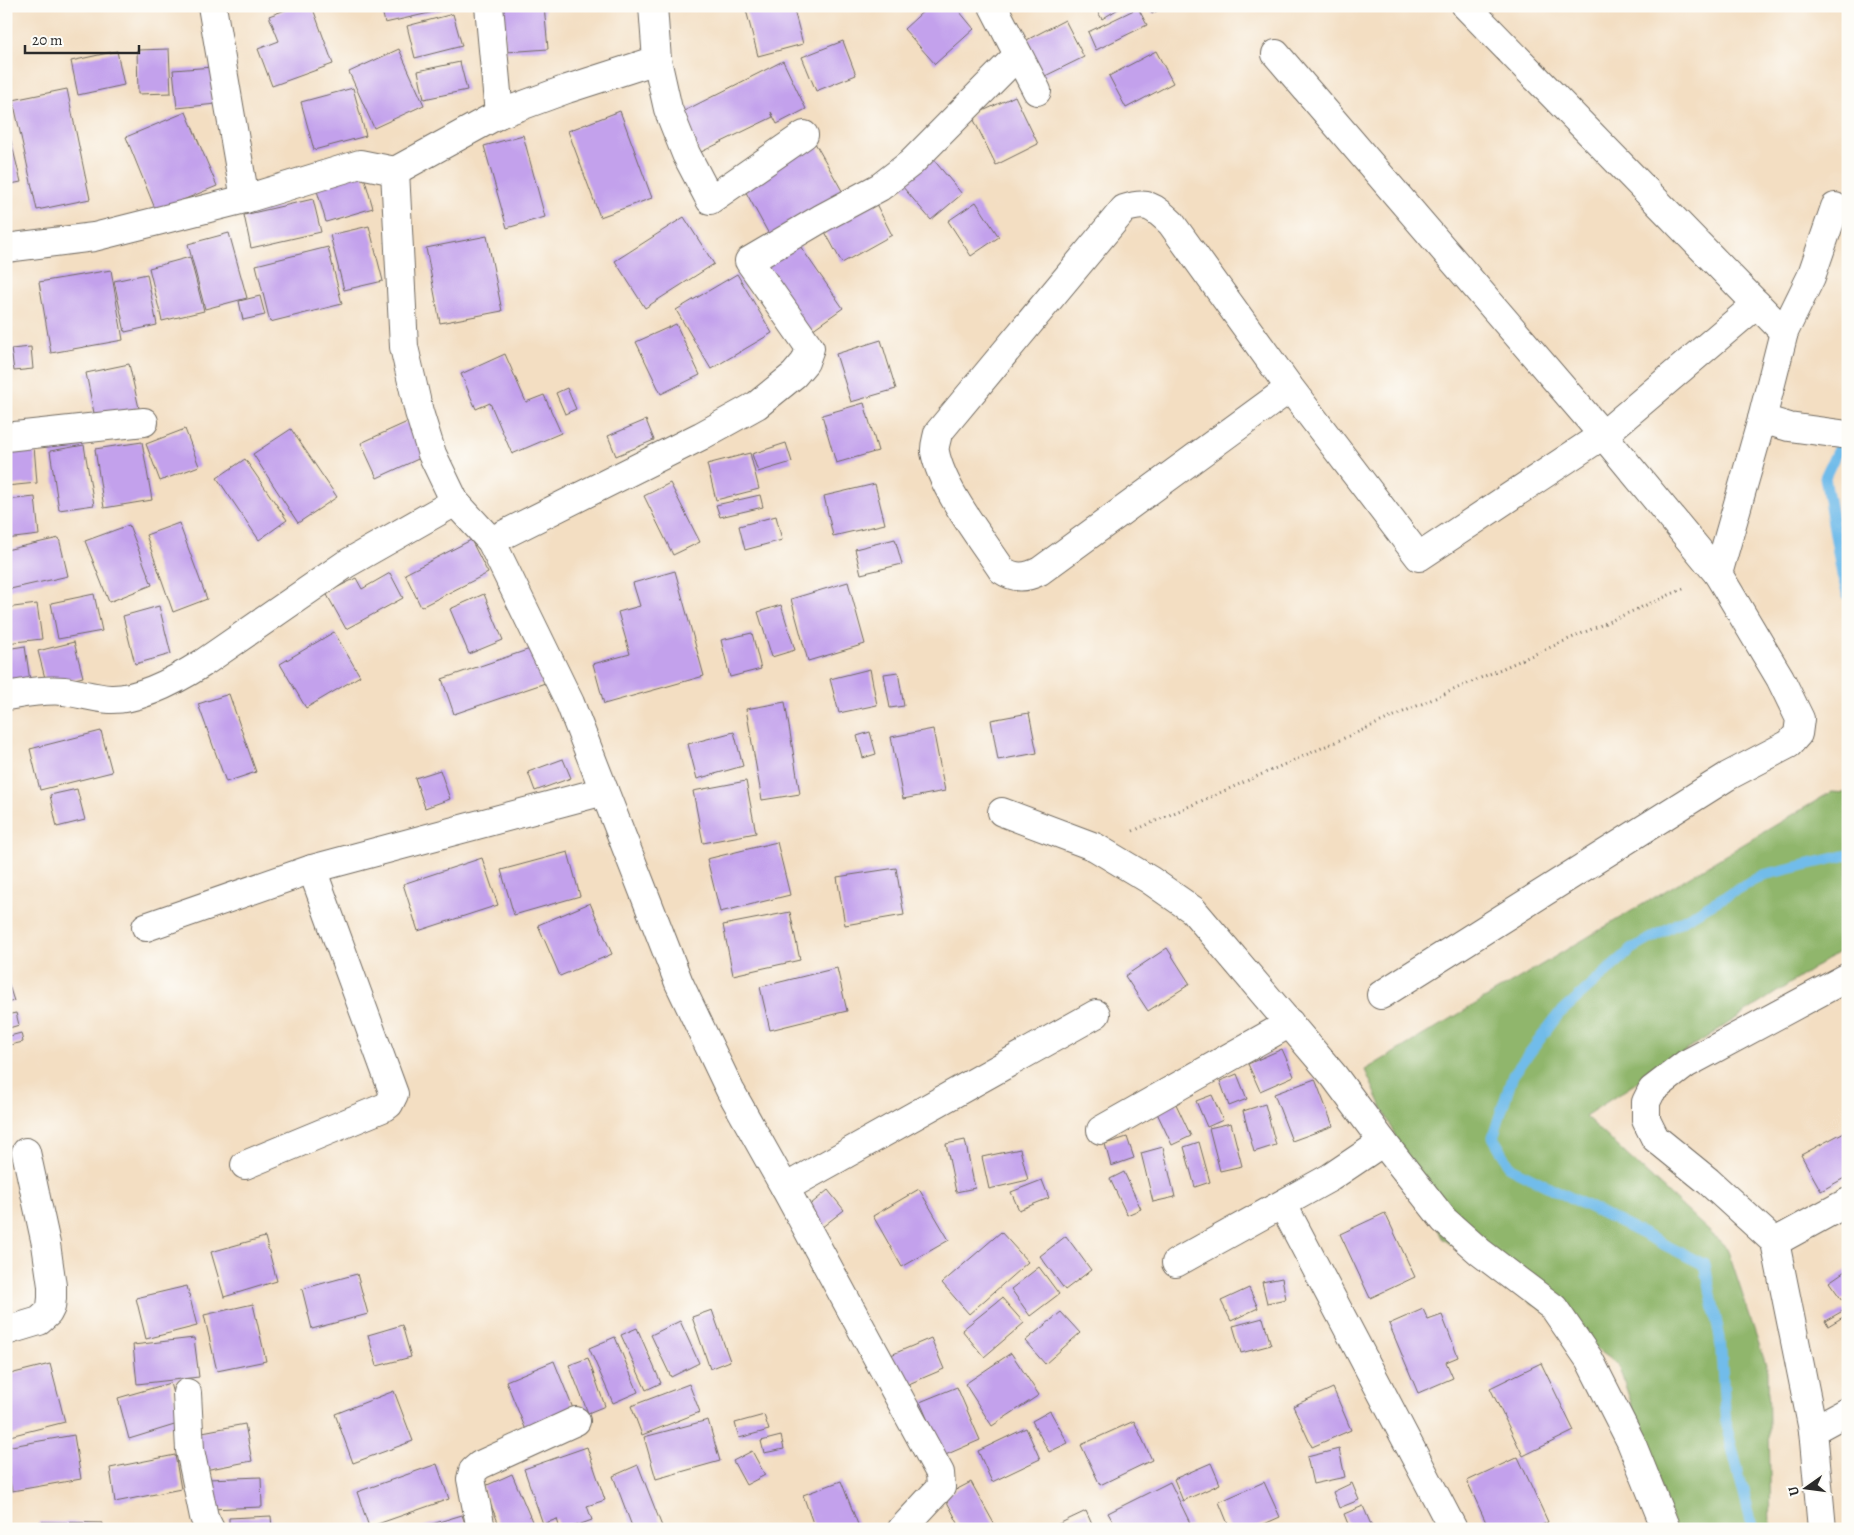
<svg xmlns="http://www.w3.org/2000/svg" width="1854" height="1535" font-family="Alegreya,serif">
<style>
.forest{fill:#90b66c;stroke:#5e704c}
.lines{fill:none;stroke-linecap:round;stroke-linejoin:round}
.stream{stroke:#71bcea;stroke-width:11}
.building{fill:#c3a1ec}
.minor-casing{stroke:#716a60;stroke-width:30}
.path{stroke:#716a60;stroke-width:3;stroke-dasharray:1 4;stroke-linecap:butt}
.minor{stroke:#fff;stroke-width:28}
</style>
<rect width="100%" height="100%" fill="#fdfcf7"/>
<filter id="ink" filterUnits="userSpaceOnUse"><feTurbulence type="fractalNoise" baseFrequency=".02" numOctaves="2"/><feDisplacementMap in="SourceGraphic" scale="10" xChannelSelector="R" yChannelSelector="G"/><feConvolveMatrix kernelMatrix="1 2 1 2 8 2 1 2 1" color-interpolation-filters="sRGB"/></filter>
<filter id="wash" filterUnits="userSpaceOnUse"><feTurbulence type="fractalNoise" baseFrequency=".0096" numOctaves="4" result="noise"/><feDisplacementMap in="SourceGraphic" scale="20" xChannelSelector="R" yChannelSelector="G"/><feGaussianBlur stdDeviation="1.12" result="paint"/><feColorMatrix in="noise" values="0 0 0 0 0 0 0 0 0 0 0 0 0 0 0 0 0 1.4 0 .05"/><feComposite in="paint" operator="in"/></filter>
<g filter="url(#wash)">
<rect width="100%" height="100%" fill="#f3dec2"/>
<!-- forest -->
<polygon class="forest" points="1831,792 1848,793 1848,946 1585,1116 1727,1248 1768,1371 1771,1529 1675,1529 1618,1365 1442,1238 1365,1070"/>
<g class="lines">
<!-- stream -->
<g class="stream">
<polyline points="1845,434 1825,477 1842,575 1848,595"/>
<polyline points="1753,1529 1726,1425 1720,1338 1705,1265 1511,1168 1493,1137 1513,1075 1558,1015 1632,949 1763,875 1848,855"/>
</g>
</g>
<g id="blocks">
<!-- building -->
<g class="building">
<polygon points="296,6 312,6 333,64 272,86 258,49 279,41 269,16"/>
<polygon points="381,6 456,6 456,7 385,23"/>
<polygon points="502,6 544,6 548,49 506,52"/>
<polygon points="745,6 793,6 803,44 758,56"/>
<polygon points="929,6 955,6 974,29 935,64 904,29"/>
<polygon points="1094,6 1123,6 1102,19"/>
<polygon points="1148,6 1165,6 1152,14"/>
<polygon points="1138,8 1147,25 1096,50 1088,32"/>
<polygon points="453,14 462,46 415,58 407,26"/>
<polygon points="1065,20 1084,57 1039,79 1021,43"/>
<polygon points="843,41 856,75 816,91 802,57"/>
<polygon points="169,49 171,93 138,94 137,50"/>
<polygon points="399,49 424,105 374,128 349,72"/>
<polygon points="117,51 124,85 78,95 71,61"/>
<polygon points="1156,51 1173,83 1126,108 1109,76"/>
<polygon points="783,61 806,109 777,124 771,112 773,117 699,153 680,113"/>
<polygon points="460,62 467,90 424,99 418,71"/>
<polygon points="213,67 216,104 177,108 173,70"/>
<polygon points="353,88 366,136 314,150 301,102"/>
<polygon points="67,89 90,199 37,210 13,100"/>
<polygon points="1015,96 1038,144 996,165 972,116"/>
<polygon points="620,111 652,198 600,217 568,131"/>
<polygon points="186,112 217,186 156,211 126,137"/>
<polygon points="6,121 21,182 6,185"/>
<polygon points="523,135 545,217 507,228 484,146"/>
<polygon points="815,143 845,196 771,238 742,185"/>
<polygon points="933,159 962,194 931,220 902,186"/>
<polygon points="363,173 373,208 326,222 316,187"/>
<polygon points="313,199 321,232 251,248 244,215"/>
<polygon points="875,202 892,235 842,263 824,230"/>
<polygon points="976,202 999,237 971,256 948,221"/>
<polygon points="684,217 714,264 645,308 615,261"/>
<polygon points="369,226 383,281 344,290 330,235"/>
<polygon points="229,233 247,298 205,309 188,244"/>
<polygon points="487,236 502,311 440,323 426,248"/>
<polygon points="798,243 843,308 809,332 764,267"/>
<polygon points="328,247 342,304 270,322 256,265"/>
<polygon points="190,257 204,311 162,321 149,268"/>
<polygon points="111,270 123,340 51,353 39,282"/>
<polygon points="147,274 157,325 125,332 114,281"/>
<polygon points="737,274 772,333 711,369 676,310"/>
<polygon points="260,296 265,315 243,320 239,301"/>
<polygon points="676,324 700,375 661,394 636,342"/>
<polygon points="881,340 896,389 851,402 836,354"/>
<polygon points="31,347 33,369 14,371 11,349"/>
<polygon points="505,354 526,402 544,395 561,433 512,454 490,403 476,409 461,374"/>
<polygon points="129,364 139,408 95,418 86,373"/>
<polygon points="567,388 576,409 565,414 556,393"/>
<polygon points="864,403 878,451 836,463 822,415"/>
<polygon points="414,419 429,454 377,478 361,443"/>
<polygon points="646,420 654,440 616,456 608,436"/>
<polygon points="185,429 199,466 160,481 146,444"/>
<polygon points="291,429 337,497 298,523 253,454"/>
<polygon points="142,442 152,500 104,508 95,449"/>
<polygon points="786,443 792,462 758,472 752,454"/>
<polygon points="84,445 94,505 59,510 50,451"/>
<polygon points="34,446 37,483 6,486 6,449"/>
<polygon points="750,453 759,489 716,500 707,464"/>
<polygon points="245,459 287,520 259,540 217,478"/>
<polygon points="670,483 700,542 673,555 644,496"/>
<polygon points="875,484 885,524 833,536 824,496"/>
<polygon points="760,495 763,507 720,517 716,505"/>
<polygon points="35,497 39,535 6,539 6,500"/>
<polygon points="776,516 782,540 745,550 739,526"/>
<polygon points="179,523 207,599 173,612 146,535"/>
<polygon points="129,525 152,585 109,602 85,541"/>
<polygon points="59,538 68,576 6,590 6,550"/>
<polygon points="895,539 902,564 861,574 855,549"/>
<polygon points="471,540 488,573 421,607 405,574"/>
<polygon points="675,571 704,676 604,704 593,664 630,654 618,612 640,606 633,583"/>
<polygon points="390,573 403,598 346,629 326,593 356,578 362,589"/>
<polygon points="848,582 865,644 808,661 791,599"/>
<polygon points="94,594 102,631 58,639 51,603"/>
<polygon points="484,594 503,640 469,654 450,609"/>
<polygon points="37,604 42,639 6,643 6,608"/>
<polygon points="781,605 795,650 772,657 758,612"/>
<polygon points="159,606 171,654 135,664 123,616"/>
<polygon points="334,632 360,676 306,708 280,664"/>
<polygon points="752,633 761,669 730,677 721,640"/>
<polygon points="74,642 83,677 47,686 38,651"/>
<polygon points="25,646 30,681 6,684 6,649"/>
<polygon points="539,646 551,681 454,714 442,679"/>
<polygon points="870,669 877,705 839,713 830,679"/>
<polygon points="898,672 904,706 890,708 884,674"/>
<polygon points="229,694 256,772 226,782 198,704"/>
<polygon points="785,702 800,794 762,800 746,709"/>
<polygon points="1029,713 1037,753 998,760 991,720"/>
<polygon points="933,729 945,791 903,799 891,737"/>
<polygon points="101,731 112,772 40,790 30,749"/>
<polygon points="734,732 743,766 697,779 688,744"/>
<polygon points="870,732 876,754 863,758 857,736"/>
<polygon points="563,759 571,778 535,791 528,772"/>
<polygon points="440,770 450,799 425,808 415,778"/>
<polygon points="746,781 756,833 703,843 693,791"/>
<polygon points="77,789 85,820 57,827 50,795"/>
<polygon points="777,842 790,895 720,912 707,859"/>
<polygon points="568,852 580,896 514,915 501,870"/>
<polygon points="482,858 498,905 418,931 403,884"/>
<polygon points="896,868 904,915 845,925 837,877"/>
<polygon points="590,903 612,954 560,976 538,925"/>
<polygon points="790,912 800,960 733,975 723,925"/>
<polygon points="1167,948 1190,984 1148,1011 1125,976"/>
<polygon points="837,968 847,1011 770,1030 760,987"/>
<polygon points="6,976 14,1001 6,1003"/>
<polygon points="16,1013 19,1025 6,1029 6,1015"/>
<polygon points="21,1033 23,1042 6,1046 6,1037"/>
<polygon points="1282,1049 1294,1076 1260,1091 1248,1064"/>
<polygon points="1237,1074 1247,1099 1229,1106 1220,1081"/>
<polygon points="1315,1079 1333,1126 1292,1141 1274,1094"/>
<polygon points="1212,1095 1223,1120 1207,1127 1196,1101"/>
<polygon points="1175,1102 1191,1136 1172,1145 1156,1111"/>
<polygon points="1265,1104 1276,1145 1254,1152 1243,1111"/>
<polygon points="1231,1123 1242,1166 1220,1171 1209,1128"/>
<polygon points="1848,1130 1848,1176 1821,1191 1801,1155"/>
<polygon points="1127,1137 1134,1158 1111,1166 1105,1144"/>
<polygon points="965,1140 975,1188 956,1192 946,1144"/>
<polygon points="1199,1142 1210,1182 1195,1187 1184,1147"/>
<polygon points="1163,1147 1175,1197 1153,1202 1141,1153"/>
<polygon points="1020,1149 1028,1180 989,1189 982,1157"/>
<polygon points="1124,1172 1141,1209 1127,1215 1110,1179"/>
<polygon points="1042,1180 1049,1198 1019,1210 1011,1192"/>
<polygon points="919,1189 949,1240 902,1267 873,1216"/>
<polygon points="828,1190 844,1210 821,1228 805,1209"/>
<polygon points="1385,1213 1415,1277 1370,1298 1340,1234"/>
<polygon points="1001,1232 1028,1262 969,1314 942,1283"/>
<polygon points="1066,1236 1091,1270 1065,1290 1040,1256"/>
<polygon points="265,1237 277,1281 224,1297 211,1252"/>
<polygon points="1039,1267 1059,1294 1030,1316 1011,1289"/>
<polygon points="1848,1269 1848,1296 1842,1300 1829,1282"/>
<polygon points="357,1274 368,1314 312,1329 302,1289"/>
<polygon points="1282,1278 1286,1299 1267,1303 1262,1282"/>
<polygon points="187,1286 197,1326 146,1339 136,1298"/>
<polygon points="1249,1288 1258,1308 1231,1321 1221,1301"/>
<polygon points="1002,1298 1024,1323 984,1357 962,1330"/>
<polygon points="253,1304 266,1361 217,1371 204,1315"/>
<polygon points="1848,1308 1848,1314 1828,1326 1825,1321"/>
<polygon points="1423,1309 1428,1320 1442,1315 1458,1357 1446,1362 1453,1378 1418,1393 1389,1324"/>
<polygon points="712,1310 730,1361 710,1369 692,1317"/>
<polygon points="1061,1312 1080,1333 1045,1364 1025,1341"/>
<polygon points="1263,1318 1271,1345 1241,1353 1233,1326"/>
<polygon points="680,1321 699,1363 671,1377 651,1335"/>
<polygon points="402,1325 411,1357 377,1366 368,1335"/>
<polygon points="637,1328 661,1383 646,1390 621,1335"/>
<polygon points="615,1337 638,1392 613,1403 589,1348"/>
<polygon points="194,1338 199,1377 137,1384 133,1345"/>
<polygon points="931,1338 944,1369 904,1386 891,1355"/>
<polygon points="1011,1353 1039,1395 992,1426 965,1384"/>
<polygon points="588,1358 605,1406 588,1413 569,1365"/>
<polygon points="554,1361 576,1416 528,1435 506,1381"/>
<polygon points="1541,1363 1574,1431 1523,1456 1490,1388"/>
<polygon points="50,1364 65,1422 6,1437 6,1375"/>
<polygon points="170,1383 181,1423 129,1439 118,1398"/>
<polygon points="689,1384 700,1412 642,1435 631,1406"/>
<polygon points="957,1387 980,1440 943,1456 920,1402"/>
<polygon points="1333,1388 1351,1430 1312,1447 1293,1406"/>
<polygon points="394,1391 413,1441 353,1463 335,1414"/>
<polygon points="1050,1411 1068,1443 1049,1452 1032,1421"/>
<polygon points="764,1415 769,1430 739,1438 735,1423"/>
<polygon points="708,1420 720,1461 656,1479 644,1437"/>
<polygon points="1134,1421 1152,1460 1100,1485 1081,1445"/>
<polygon points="245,1424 252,1461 205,1470 197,1433"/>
<polygon points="1026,1428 1040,1459 992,1482 978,1451"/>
<polygon points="74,1435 81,1479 12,1491 6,1460 6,1447"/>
<polygon points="781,1436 784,1449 764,1453 761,1441"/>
<polygon points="587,1447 605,1500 587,1506 592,1520 567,1529 560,1529 557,1519 543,1524 524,1469"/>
<polygon points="1339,1449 1345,1477 1313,1484 1307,1457"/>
<polygon points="752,1451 765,1475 746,1485 733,1461"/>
<polygon points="175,1455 181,1489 115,1502 110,1468"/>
<polygon points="1518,1457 1548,1522 1534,1529 1489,1529 1467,1481"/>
<polygon points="1211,1463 1220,1484 1183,1501 1174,1479"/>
<polygon points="437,1464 449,1499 369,1527 357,1492"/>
<polygon points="638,1465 663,1529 633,1529 613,1476"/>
<polygon points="512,1474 534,1526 527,1529 501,1529 483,1487"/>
<polygon points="261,1477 262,1507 209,1509 208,1479"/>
<polygon points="841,1481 859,1527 853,1529 815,1529 803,1495"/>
<polygon points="971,1482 997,1529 961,1529 944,1496"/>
<polygon points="1170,1482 1191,1525 1183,1529 1117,1529 1108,1513"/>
<polygon points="1264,1482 1280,1517 1253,1529 1230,1529 1219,1502"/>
<polygon points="1352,1483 1359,1500 1339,1508 1333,1492"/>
<polygon points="1363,1506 1372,1527 1368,1529 1350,1529 1344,1514"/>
<polygon points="1086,1511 1094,1529 1048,1529"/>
<polygon points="462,1515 467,1529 419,1529 419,1528"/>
<polygon points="271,1516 272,1529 229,1529 229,1518"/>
<polygon points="39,1522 102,1523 102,1529 39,1529"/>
</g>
</g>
</g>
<g filter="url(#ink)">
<use href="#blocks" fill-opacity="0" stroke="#716a60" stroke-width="1"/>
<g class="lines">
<defs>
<g id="minor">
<polyline points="212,6 245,199"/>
<polyline points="489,6 499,114"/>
<polyline points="993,6 1037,91"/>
<polyline points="1466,6 1784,332"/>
<polyline points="1276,54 1603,435 1718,574 1780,678 1800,719 1798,734 1789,744 1728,776 1381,995"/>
<polyline points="657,60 668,109 686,154 710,200 804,135"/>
<polyline points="395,171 404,347 419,412 432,454 455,502 491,541 570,703 679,983 730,1090 785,1188 940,1473 941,1487 902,1529"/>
<polyline points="6,248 94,237 245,199 360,164 395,171 499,114 567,89 657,60 653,6"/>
<path d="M1290,388l-250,183c-14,7 -25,8 -38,-1 -21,-32 -60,-81 -67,-118 -1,-6 2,-13 3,-19l186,-224c23,-8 29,-3 47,14l119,165 129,169 184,-122 154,-131"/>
<polyline points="1762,419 1789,427 1848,435"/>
<polyline points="6,437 144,422"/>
<polyline points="491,541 701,436 757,405 794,375 805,362 810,348 749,261 822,218 880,187 911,163 1018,55"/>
<polyline points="1718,574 1762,419 1784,332 1811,277 1835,207"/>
<path d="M6,696c19,-3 39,-7 58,-5 15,2 30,7 46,8 30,1 68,-20 93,-36l143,-99 109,-62"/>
<polyline points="1002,812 1095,847 1150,880 1193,910 1334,1076 1383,1142 1444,1220 1480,1252 1554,1308 1589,1359 1631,1442 1666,1529"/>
<polyline points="146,927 312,869"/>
<polyline points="1101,1130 1290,1023"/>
<polyline points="245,1165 385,1107 389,1104 394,1094 312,869 604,791"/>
<polyline points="785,1188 1096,1014"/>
<polyline points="1283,1205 1453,1529"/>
<polyline points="1775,1242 1848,1202"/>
<polyline points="1176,1263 1331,1177 1383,1142"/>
<polyline points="6,1331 39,1321 48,1313 51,1307 52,1298 52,1286 46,1244 26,1152"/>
<polyline points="187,1393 190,1450 204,1517 210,1529"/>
<polyline points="1813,1430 1848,1411"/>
<polyline points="481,1529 471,1479 473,1471 480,1465 576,1421"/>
<polyline points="1822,1529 1813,1430 1775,1242 1708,1181 1655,1138 1646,1120 1646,1102 1652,1090 1686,1064 1848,977"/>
</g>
</defs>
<!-- minor casing -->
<use href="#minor" class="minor-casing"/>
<!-- path -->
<polyline class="path" points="1133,831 1685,588"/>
<!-- minor -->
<use href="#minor" class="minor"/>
</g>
</g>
<!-- margin -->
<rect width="1854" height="1535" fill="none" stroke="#fdfcf7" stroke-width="25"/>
<!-- north arrow -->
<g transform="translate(1806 1488) rotate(256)" stroke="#fdfcf7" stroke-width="4" paint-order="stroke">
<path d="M0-4L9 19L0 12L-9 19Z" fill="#2b2b2b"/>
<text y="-8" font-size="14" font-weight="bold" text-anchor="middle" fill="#2b2b2b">U</text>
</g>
<!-- scale -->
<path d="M25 45v8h114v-8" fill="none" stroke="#2b2b2b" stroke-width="2.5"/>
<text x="32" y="45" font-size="15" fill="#2b2b2b" stroke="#fdfcf7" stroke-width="4" paint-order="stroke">20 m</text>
</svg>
